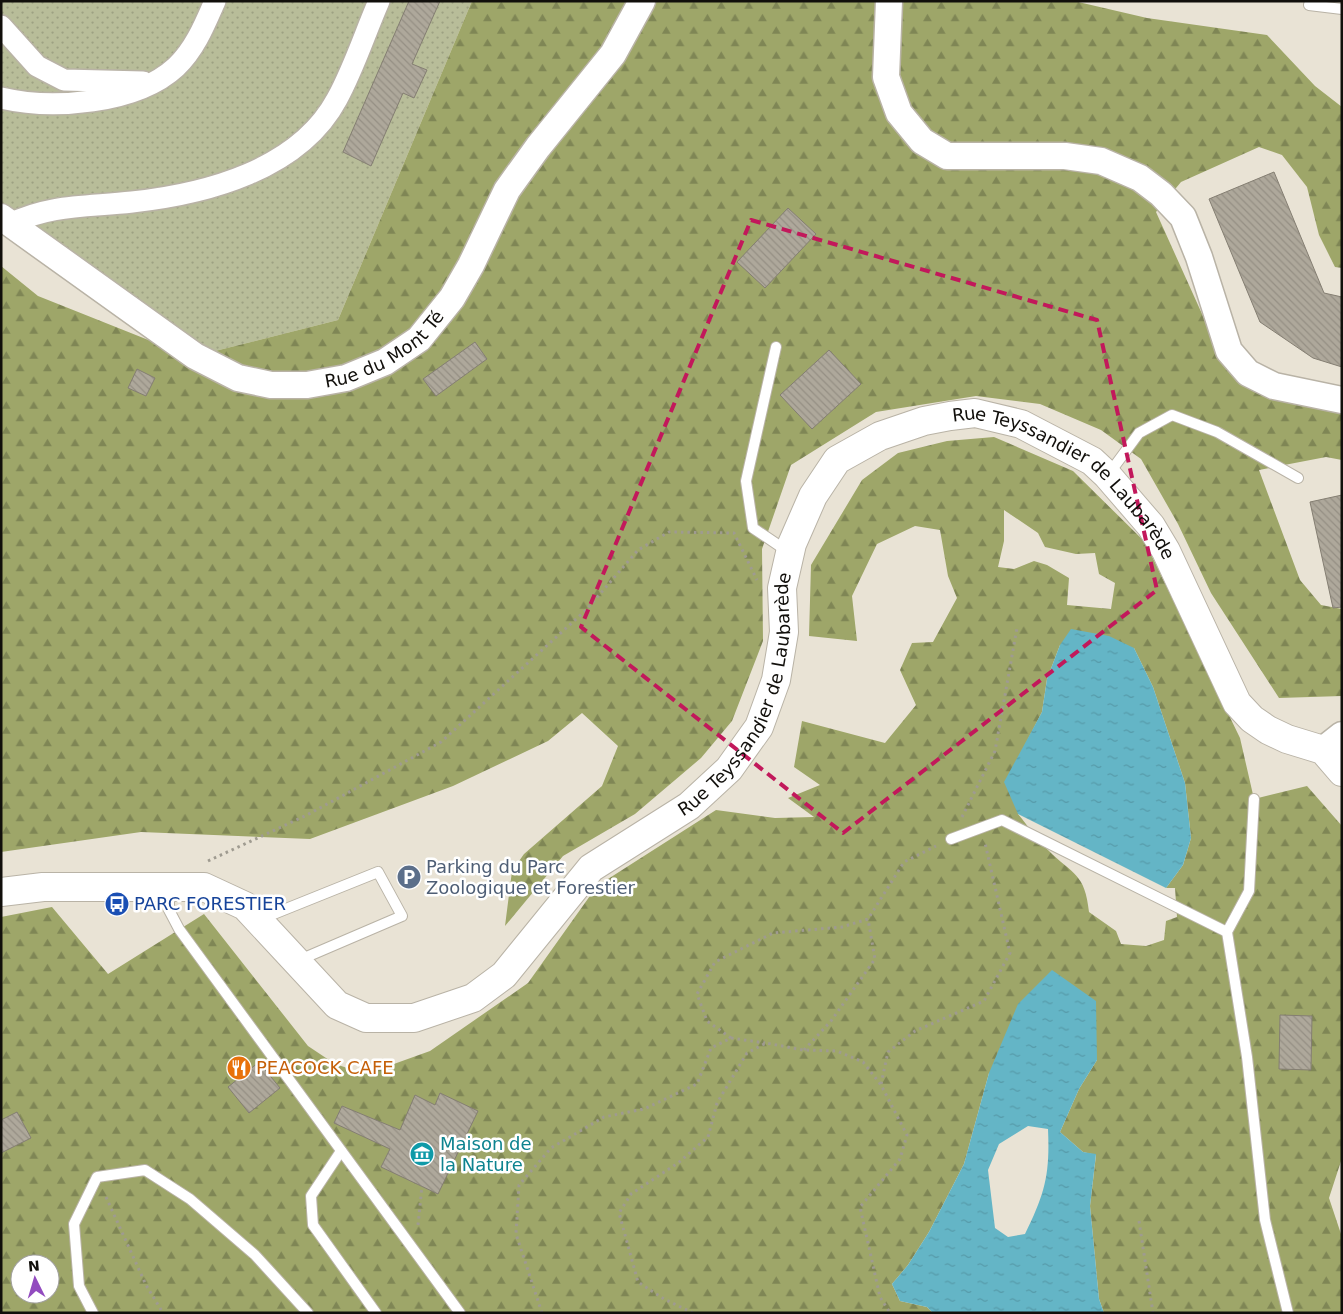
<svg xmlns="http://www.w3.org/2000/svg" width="1343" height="1314" font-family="'DejaVu Sans',sans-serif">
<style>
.green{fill:url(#green-dots)}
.forest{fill:url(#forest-firs);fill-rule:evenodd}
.water{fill:url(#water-ripples);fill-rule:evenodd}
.building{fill:url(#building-back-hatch);stroke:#847e72}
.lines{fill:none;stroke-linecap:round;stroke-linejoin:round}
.service-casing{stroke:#b9b3a6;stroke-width:12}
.minor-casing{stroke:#b9b3a6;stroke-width:24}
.tertiary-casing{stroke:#b9b3a6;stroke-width:29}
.secondary-casing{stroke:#b9b3a6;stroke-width:30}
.path{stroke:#9f9b90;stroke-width:3;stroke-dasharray:2.5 4;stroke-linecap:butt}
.service{stroke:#fff;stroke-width:10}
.minor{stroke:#fff;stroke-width:21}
.tertiary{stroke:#fff;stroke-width:26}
.secondary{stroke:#fff;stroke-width:28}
.marked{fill:none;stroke:#c2185b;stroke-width:4;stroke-dasharray:10 6;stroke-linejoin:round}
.labels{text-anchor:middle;stroke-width:5;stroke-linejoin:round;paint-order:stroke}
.street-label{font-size:18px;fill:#110f0b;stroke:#fff}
.service-label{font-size:18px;fill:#4e5e75;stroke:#fff;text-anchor:start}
.transit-label{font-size:18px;fill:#164399;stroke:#fff;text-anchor:start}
.food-label{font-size:18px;fill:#c56008;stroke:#fff;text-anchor:start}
.culture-label{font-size:18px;fill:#0d838f;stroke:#fff;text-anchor:start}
</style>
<defs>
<pattern id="green-dots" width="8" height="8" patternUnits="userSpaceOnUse" patternTransform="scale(1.25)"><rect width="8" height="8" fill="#b8bd99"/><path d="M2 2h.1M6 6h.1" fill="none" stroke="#9da182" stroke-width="1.8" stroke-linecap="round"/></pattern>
<pattern id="forest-firs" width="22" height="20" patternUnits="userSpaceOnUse" patternTransform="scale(1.25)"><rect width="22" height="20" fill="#9ea669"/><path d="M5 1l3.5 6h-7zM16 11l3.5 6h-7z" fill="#7f8655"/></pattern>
<pattern id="water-ripples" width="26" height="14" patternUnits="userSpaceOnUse" patternTransform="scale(1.25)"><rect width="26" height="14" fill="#64b5c6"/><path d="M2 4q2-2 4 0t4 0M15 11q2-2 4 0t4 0" fill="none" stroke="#569aa9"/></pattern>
<pattern id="building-back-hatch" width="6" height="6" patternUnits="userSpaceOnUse" patternTransform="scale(1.25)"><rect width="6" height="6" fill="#aea89b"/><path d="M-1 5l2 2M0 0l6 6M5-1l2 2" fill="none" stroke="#958f84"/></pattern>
</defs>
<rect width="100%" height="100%" fill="#e9e3d5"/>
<!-- green -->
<polygon class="green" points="1,1 472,1 338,320 195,356 1,217"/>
<!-- forest -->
<g class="forest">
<polygon points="472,1 1074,1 1147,18 1267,35 1315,86 1342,107 1342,268 1335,267 1319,235 1307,187 1282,155 1259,147 1181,182 1156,212 1226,367 1342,407 1342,460 1326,457 1259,470 1300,580 1321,605 1342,609 1342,696 1279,698 1211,593 1178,524 1141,459 1101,430 1040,404 976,396 876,412 791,465 762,549 763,641 732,721 701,758 635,814 563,856 505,926 512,871 524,854 602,786 618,746 582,713 548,741 453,786 310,839 141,832 1,852 1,266 38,296 176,351 195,356 338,320"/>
<path d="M994,437l79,34 72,71 95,196 14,61 53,-13 35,40v332l-13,40 13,39v76h-238l-5,-14 -9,-93 6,-51 -13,-3 -23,-20 19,-43 18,-29 -108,13 -25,91 -35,68 -21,33 -16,19 8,17 27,6 6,6h-932v-396l51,-10 56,67 96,-60 104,132 27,18 31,10 64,-23 98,-68 69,-97 119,-76 59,8 39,-1 -26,-19 32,-13 -26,-18 8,-46 83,22 31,-38 -16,-35 12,-27 21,-1 24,-44 -9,-22 -8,-46 -25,-4 -38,18 -25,52 5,45 -48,-5 2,-71 51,-85 36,-27 49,-12zM1004,510l34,23 7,14 31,7 19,-1 4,21 16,9 -4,26 -44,-4 2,-27 -22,-13 -13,-4 -20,8 -16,-2 6,-26zM1060,645l74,3 19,39 32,96 6,55 -8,27 -17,23h9l2,29 -11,4 -2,19 -18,6 -25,-2 -5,-13 -27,-19c-4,-39 -16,-37 -41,-62 -11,-10 -20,-24 -30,-36l10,-75 14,-27 5,-33zM20,1264h30v30h-30z"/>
</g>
<!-- water -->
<g class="water">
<polygon points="1071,629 1109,636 1134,648 1153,687 1185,783 1191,838 1183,865 1166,888 1018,814 1004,782 1042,712 1047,679 1060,645"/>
<path d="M1052,970l44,31 1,59 -18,29 -19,43 23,20 13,2 -6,52 9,93 5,14h-171l-6,-6 -27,-6 -8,-17 16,-19 21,-33 35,-68 25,-91 29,-69zM1028,1126l20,3c2,46 -3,64 -23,105l-17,3 -13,-9 -7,-58 11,-26z"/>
</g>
<!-- building -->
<g class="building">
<polygon points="409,1 440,1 412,64 427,70 414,98 403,93 371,166 343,152"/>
<polygon points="1274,172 1324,293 1342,297 1342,367 1313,358 1260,322 1209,199"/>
<polygon points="788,208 816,234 765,288 737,262"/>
<polygon points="475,342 487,359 436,396 423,379"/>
<polygon points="829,350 861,384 812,429 780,395"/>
<polygon points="137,369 155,378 146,396 128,388"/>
<polygon points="1342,495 1342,607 1333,608 1310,502"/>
<polygon points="1280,1015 1312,1016 1311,1070 1279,1069"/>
<polygon points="259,1062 280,1088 249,1113 228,1087"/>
<polygon points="440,1093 478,1111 438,1194 381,1167 390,1149 334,1123 342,1106 400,1130 415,1095 435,1105"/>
<polygon points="17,1112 31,1138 1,1153 1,1120"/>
</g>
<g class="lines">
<defs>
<g id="service">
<polyline points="1310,1 1309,5 1342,9"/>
<polyline points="776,347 746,481 753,528 787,551"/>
<polyline points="1108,475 1139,433 1172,415 1217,432 1298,478"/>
<polyline points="1254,799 1249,891 1227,932 1247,1057 1265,1220 1288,1313"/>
<polyline points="951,839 1002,820 1227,932"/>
<polyline points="169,889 169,910 179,929 460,1313"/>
<polyline points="261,919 378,872 402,916 297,961"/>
<polyline points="341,1151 311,1196 313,1225 376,1313"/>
<polyline points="93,1313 79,1286 74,1224 97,1177 145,1170 190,1199 255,1255 308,1313"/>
</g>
<g id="minor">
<polyline points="1,26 37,66 64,80 143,82"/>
<path d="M1,98c51,12 135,6 175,-31 19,-18 29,-43 39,-66"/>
<path d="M10,224c41,-20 78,-17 122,-22 74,-8 167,-32 205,-103 17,-31 28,-66 42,-98"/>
</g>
<g id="tertiary">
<polyline points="889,1 886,77 899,113 922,141 947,156 1065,156 1101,161 1140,178 1161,194 1183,217 1199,257 1229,351 1248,373 1274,386 1342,400"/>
<path id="s1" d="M1,217l194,139 43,22 33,7h36l39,-7 39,-16 34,-23 33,-41 19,-33 36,-75 31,-43 75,-93 29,-53"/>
<polyline points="1323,750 1342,735"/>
</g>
<g id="secondary">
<path id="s2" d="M1,892l42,-5h161l41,19 92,99 29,13h48l59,-20 31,-23 87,-107 98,-62 40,-37 30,-42 17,-47 8,-48 -2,-44 10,-44 21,-48 24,-36 43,-24 44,-15 26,-5 25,-3 46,11 71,37 15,14 44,51 15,25 71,152 15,16 16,11 19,9 36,11 19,22"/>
</g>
</defs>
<!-- service casing -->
<use href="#service" class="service-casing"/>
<!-- minor casing -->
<use href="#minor" class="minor-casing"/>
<!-- tertiary casing -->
<use href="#tertiary" class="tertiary-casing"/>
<!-- secondary casing -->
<use href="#secondary" class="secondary-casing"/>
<!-- path -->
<g class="path">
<polyline points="962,817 995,751 1017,628"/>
<polyline points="208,861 307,815 441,742 586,610 638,550 669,532 734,533 757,580"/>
<polyline points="731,1038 707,1021 697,994 715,962 773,933 842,927 868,919 904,862 936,846"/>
<polyline points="804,1050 831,1021 875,959 868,919"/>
<polyline points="881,1084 888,1052 915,1031 984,1001 1010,953 985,843"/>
<polyline points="106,1197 146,1285 163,1313"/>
<polyline points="1139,1221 1153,1313"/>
<polyline points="418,1225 422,1186"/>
<polyline points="542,1313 516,1234 519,1185 551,1148 604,1117 644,1109 697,1084 711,1048 731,1038 765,1043"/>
<polyline points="693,1313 664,1299 638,1282 619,1213 631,1194 678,1163 708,1137 717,1103 747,1053 766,1043 803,1050 837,1051 863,1062 881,1085 907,1135 900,1159 860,1207 880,1297 890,1313"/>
</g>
<!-- service -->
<use href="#service" class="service"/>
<!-- minor -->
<use href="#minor" class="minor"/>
<!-- tertiary -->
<use href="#tertiary" class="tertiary"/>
<!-- secondary -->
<use href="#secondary" class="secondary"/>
</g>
<!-- marked area -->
<path class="marked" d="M751,220l346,100 60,270 -314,243 -262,-206z"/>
<!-- icons -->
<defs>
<symbol id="parking-disc" viewBox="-11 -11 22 22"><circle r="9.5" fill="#5c6f8a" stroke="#fff"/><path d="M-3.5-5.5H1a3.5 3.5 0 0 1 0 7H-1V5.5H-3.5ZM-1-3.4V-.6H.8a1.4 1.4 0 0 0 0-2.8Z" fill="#fff"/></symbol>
<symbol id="bus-disc" viewBox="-11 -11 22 22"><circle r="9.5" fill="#1a4fb4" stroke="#fff"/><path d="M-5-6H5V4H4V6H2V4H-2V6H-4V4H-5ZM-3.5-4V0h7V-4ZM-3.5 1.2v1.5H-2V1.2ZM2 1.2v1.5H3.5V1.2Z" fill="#fff"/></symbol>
<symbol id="restaurant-disc" viewBox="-11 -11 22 22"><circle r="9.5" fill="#e8710a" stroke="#fff"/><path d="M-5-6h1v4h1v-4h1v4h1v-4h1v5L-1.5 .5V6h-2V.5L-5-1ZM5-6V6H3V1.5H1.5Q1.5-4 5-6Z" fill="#fff"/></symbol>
<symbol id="museum-disc" viewBox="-11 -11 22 22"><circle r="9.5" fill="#0f9aa8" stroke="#fff"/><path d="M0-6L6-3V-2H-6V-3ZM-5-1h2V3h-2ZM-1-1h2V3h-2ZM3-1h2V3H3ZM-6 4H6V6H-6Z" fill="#fff"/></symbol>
</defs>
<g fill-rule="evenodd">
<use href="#parking-disc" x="395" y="863" width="28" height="28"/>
<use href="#bus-disc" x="103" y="890" width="28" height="28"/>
<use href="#restaurant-disc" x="225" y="1054" width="28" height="28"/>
<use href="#museum-disc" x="408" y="1140" width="28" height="28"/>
</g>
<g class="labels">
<!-- street labels -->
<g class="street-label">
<text dy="6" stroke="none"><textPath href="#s1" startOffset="444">Rue du Mont Té</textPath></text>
<text dy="6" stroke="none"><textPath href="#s2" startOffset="1470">Rue Teyssandier de Laubarède</textPath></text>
<text dy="6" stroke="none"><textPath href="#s2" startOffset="945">Rue Teyssandier de Laubarède</textPath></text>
</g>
<!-- service labels -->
<g class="service-label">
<text x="426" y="873">Parking du Parc<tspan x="426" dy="21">Zoologique et Forestier</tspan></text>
</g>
<!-- transit labels -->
<g class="transit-label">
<text x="134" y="910">PARC FORESTIER</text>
</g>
<!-- food labels -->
<g class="food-label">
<text x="256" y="1074">PEACOCK CAFE</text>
</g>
<!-- culture labels -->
<g class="culture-label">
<text x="440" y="1150">Maison de<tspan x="440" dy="21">la Nature</tspan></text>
</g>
</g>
<!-- border -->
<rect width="1343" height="1314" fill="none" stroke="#110f0b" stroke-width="5"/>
<!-- north arrow -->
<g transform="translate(35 1279) rotate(355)"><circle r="24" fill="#ffffff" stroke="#a09f9d"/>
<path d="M0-4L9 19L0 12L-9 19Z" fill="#924bbf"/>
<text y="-8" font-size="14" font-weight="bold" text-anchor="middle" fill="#110f0b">N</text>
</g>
</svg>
